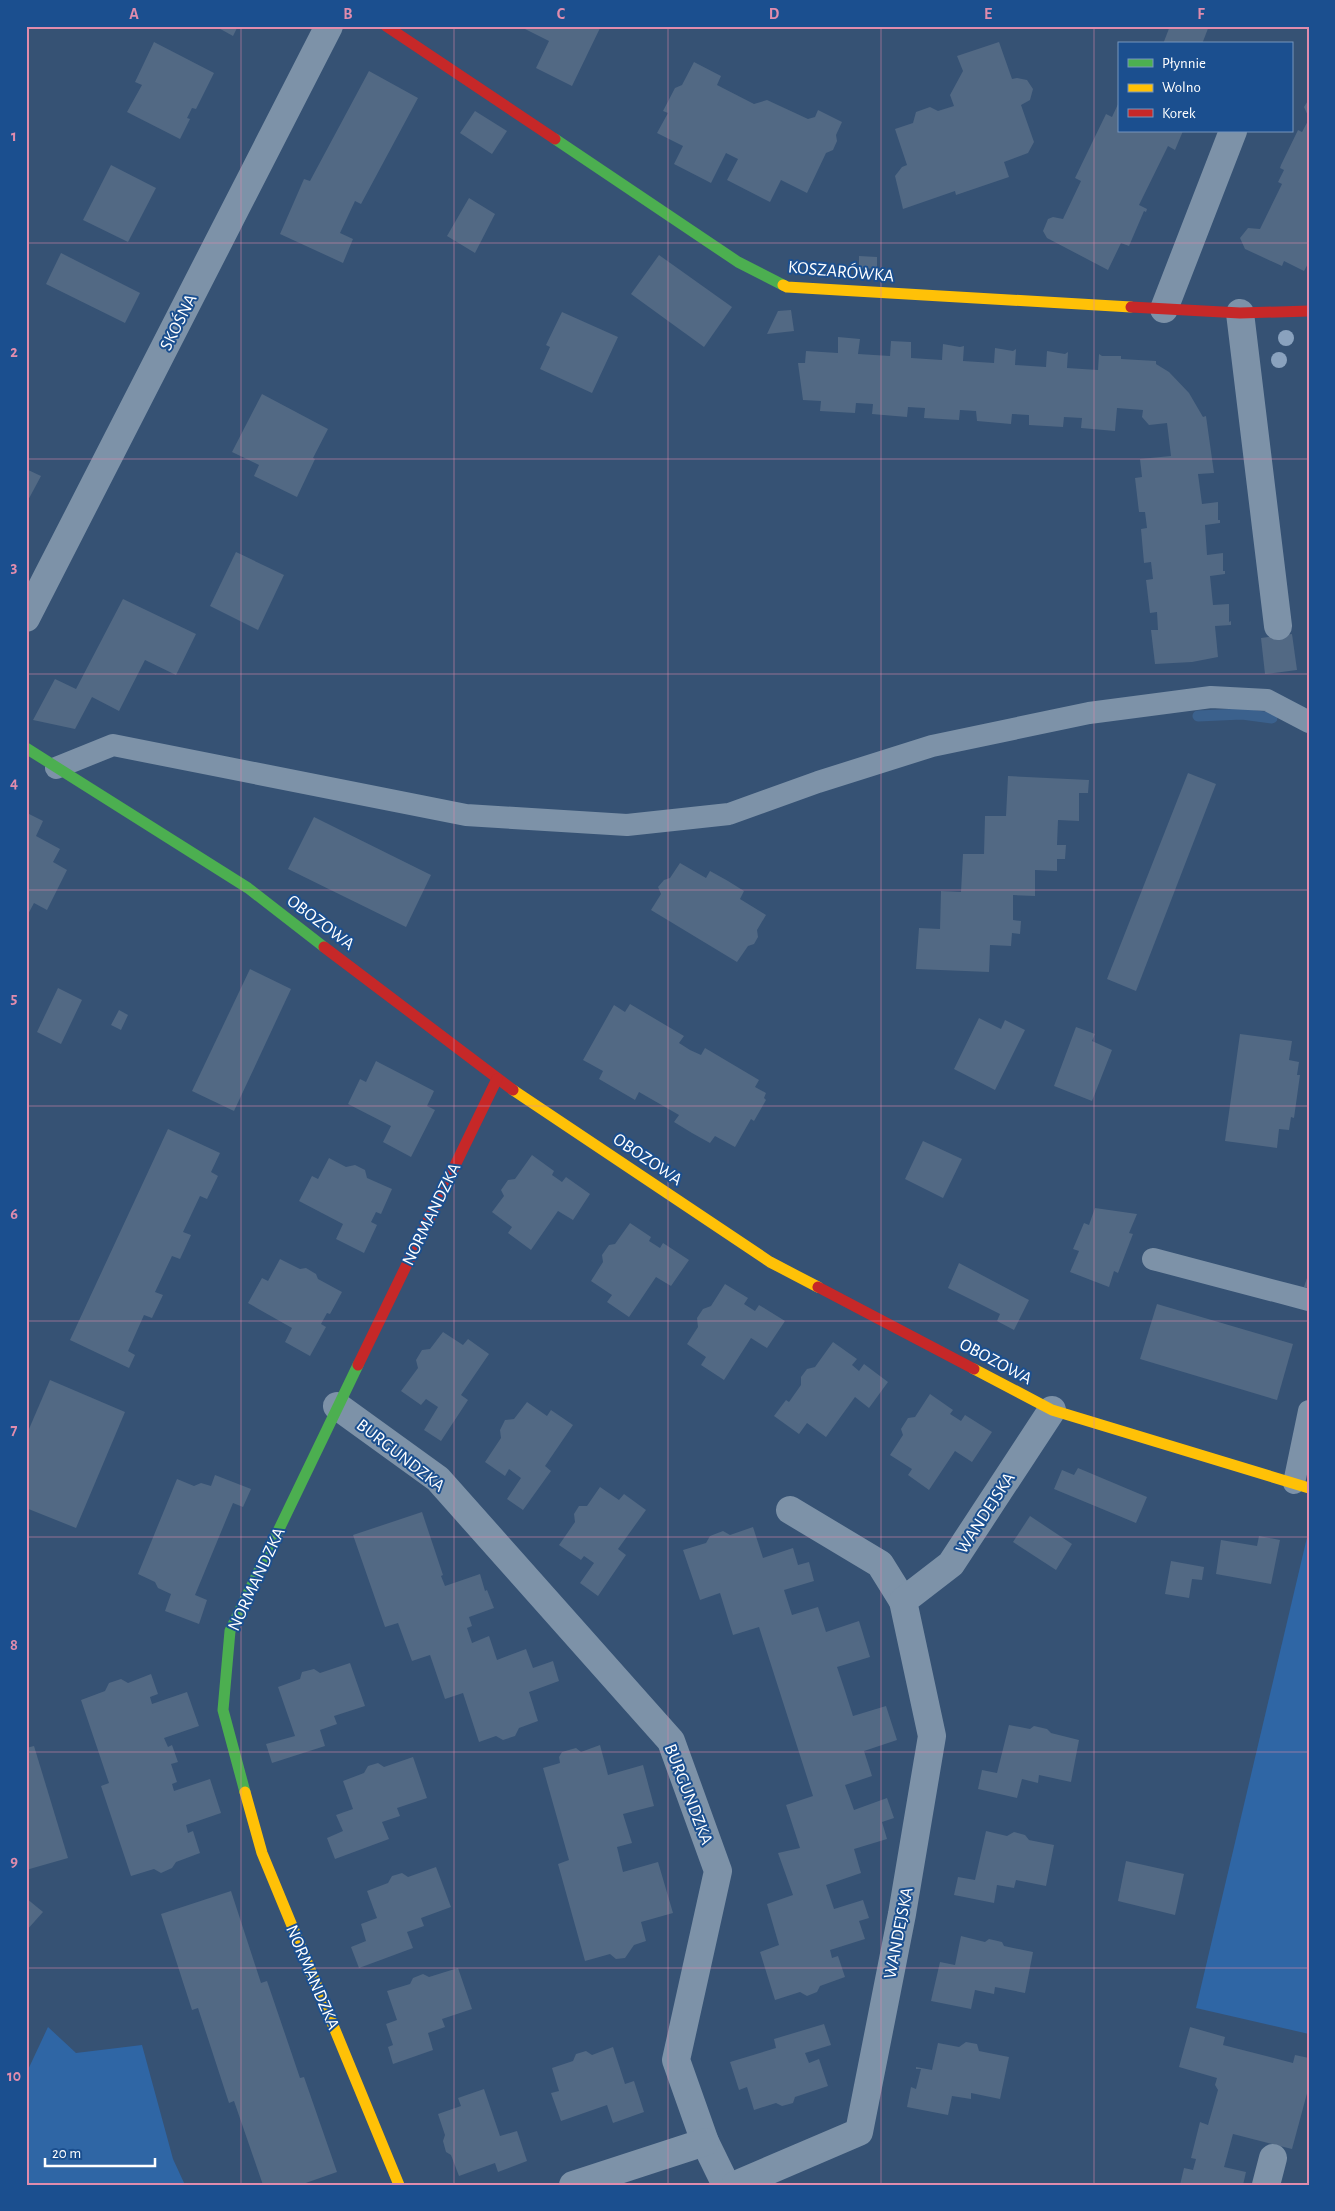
<svg xmlns="http://www.w3.org/2000/svg" width="1335" height="2211" font-family="'Alegreya Sans',sans-serif">
<style>
.green{fill:#2f66a5}
.lines{fill:none;stroke-linecap:round;stroke-linejoin:round}
.stream{stroke:#3b618d;stroke-width:11}
.building{fill:#526984}
.lane{stroke:#7d92a8;stroke-width:22}
.street{stroke:#7d92a8;stroke-width:28}
.fast{stroke:#4caf50;stroke-width:11}
.slow{stroke:#ffc107;stroke-width:11}
.jam{stroke:#c62828;stroke-width:11}
.tree{fill:#8aa2be}
.grid{fill:none;stroke:#e08cad;stroke-width:1;stroke-opacity:0.55}
.labels{text-anchor:middle;stroke-width:4;stroke-linejoin:round;paint-order:stroke}
.street-label{font-size:18px;fill:#fff;stroke:#1b4f8f}
.neatline{fill:none;stroke:#e08cad;stroke-width:2}
.grid-label{font-size:16px;text-anchor:middle;font-weight:bold;fill:#e08cad}
</style>
<rect width="100%" height="100%" fill="#365274"/>
<!-- green -->
<g class="green">
<polygon points="1309,1529 1309,2034 1196,2008"/>
<polygon points="48,2027 76,2053 142,2045 173,2159 185,2185 26,2185 26,2074"/>
</g>
<g class="lines">
<!-- stream -->
<polyline class="stream" points="1198,716 1242,714 1272,718"/>
</g>
<!-- building -->
<g class="building">
<polygon points="215,26 238,26 233,36"/>
<polygon points="527,26 601,26 572,86 536,68 549,41 525,29"/>
<polygon points="1170,26 1209,26 1202,44 1163,44"/>
<polygon points="154,42 214,73 196,109 192,108 187,118 190,119 180,139 127,112 142,85 135,82"/>
<polygon points="999,42 1012,79 1017,78 1027,80 1033,89 1030,100 1021,105 1034,142 1028,153 1004,162 1009,177 956,195 955,191 903,209 895,176 902,167 907,165 895,129 913,123 916,112 930,107 938,111 954,106 950,95 963,71 957,56"/>
<polygon points="694,62 721,76 717,85 754,104 767,100 808,119 815,117 818,110 842,122 836,135 837,141 833,150 826,153 807,193 781,180 770,202 727,180 738,159 726,153 711,183 674,164 683,146 657,133 668,113 663,111 675,88 682,85"/>
<polygon points="369,71 418,98 361,204 355,201 340,233 353,239 343,263 280,234 304,179 310,181"/>
<polygon points="1309,99 1309,118 1304,107"/>
<polygon points="1119,102 1119,131 1183,131 1175,150 1168,146 1139,205 1147,209 1146,212 1144,211 1129,246 1121,243 1108,270 1047,238 1043,231 1048,219 1053,217 1063,219 1081,181 1075,178 1106,114 1112,117"/>
<polygon points="475,111 507,131 492,154 460,133"/>
<polygon points="1309,119 1309,262 1304,271 1284,261 1282,266 1245,249 1240,238 1248,228 1260,229 1282,184 1278,182 1284,170 1280,168 1281,165 1298,130 1302,132"/>
<polygon points="111,165 156,188 128,242 83,220"/>
<polygon points="469,198 495,214 475,253 447,236"/>
<polygon points="61,253 140,293 125,323 46,284"/>
<polygon points="659,255 732,307 704,347 631,294"/>
<polygon points="859,256 877,257 877,269 859,268"/>
<polygon points="791,310 794,331 767,334 778,311"/>
<polygon points="562,312 618,337 592,393 540,369 550,347 546,345"/>
<polygon points="838,337 860,339 858,354 890,356 891,341 911,342 911,358 942,360 943,344 960,347 964,346 963,361 994,363 995,348 1013,351 1016,349 1015,365 1046,367 1047,351 1065,354 1068,352 1067,368 1098,370 1099,354 1102,356 1121,356 1121,359 1156,361 1156,364 1169,372 1189,393 1203,417 1206,416 1214,473 1198,474 1202,504 1218,502 1218,520 1220,520 1220,523 1205,525 1207,555 1223,553 1223,571 1225,571 1225,574 1210,576 1213,605 1229,604 1229,622 1231,621 1231,625 1215,626 1218,657 1192,662 1155,664 1151,630 1158,630 1157,612 1150,613 1146,580 1153,579 1151,562 1144,563 1141,529 1147,528 1145,512 1139,512 1135,478 1142,477 1140,459 1171,456 1167,423 1149,425 1142,417 1143,410 1117,408 1115,431 1081,428 1082,418 1064,417 1063,427 1029,425 1029,415 1012,414 1011,424 977,421 976,411 960,410 959,420 924,418 925,408 908,407 907,417 872,414 873,404 856,403 855,413 820,411 821,401 803,400 798,363 805,363 806,351 838,353"/>
<polygon points="262,394 328,429 313,458 315,459 297,497 254,476 259,465 232,452"/>
<polygon points="26,469 41,476 26,504"/>
<polygon points="236,552 284,575 258,630 210,606"/>
<polygon points="123,599 196,634 176,675 145,660 119,711 92,697 75,729 33,720 55,679 76,689"/>
<polygon points="1292,634 1297,670 1265,674 1261,638"/>
<polygon points="1188,773 1216,784 1136,991 1107,979"/>
<polygon points="1008,776 1089,780 1088,793 1079,793 1079,821 1058,820 1057,845 1066,845 1065,859 1057,859 1057,871 1035,870 1035,896 1013,895 1013,920 1021,921 1020,934 1012,933 1011,946 990,945 989,972 916,969 919,928 940,929 941,891 961,892 963,854 984,854 985,816 1006,816"/>
<polygon points="27,813 43,821 36,836 60,849 53,862 67,870 47,910 34,903 26,918"/>
<polygon points="314,817 431,875 406,927 288,869"/>
<polygon points="680,863 706,878 710,871 728,881 744,891 740,899 766,915 757,930 758,937 754,944 748,946 737,962 651,910 661,894 658,887 664,880 670,878"/>
<polygon points="250,969 291,989 234,1111 192,1091"/>
<polygon points="58,988 82,1000 61,1044 37,1032"/>
<polygon points="630,1004 684,1036 679,1043 690,1050 701,1055 705,1048 759,1080 755,1087 766,1093 764,1098 766,1100 754,1121 751,1119 735,1147 715,1136 710,1143 692,1133 674,1122 679,1115 639,1092 635,1100 599,1079 603,1071 583,1060 614,1005 625,1012"/>
<polygon points="119,1010 128,1015 121,1030 111,1025"/>
<polygon points="979,1018 1001,1029 1005,1020 1025,1030 995,1090 954,1069"/>
<polygon points="1076,1027 1095,1034 1092,1041 1112,1050 1092,1101 1054,1086"/>
<polygon points="1240,1034 1292,1041 1289,1060 1299,1062 1297,1075 1300,1075 1294,1118 1291,1117 1289,1130 1279,1129 1277,1148 1225,1141"/>
<polygon points="376,1061 434,1091 427,1106 435,1110 411,1157 383,1142 391,1126 348,1104 360,1079 366,1082"/>
<polygon points="168,1129 220,1153 211,1172 218,1176 207,1199 200,1196 183,1232 191,1235 180,1259 172,1256 155,1292 163,1295 152,1318 144,1315 128,1351 135,1355 129,1368 70,1340"/>
<polygon points="923,1141 962,1159 943,1198 905,1179"/>
<polygon points="532,1155 554,1171 552,1175 562,1182 566,1177 590,1194 573,1220 558,1211 531,1250 508,1233 512,1227 492,1212 504,1196 501,1190 508,1180 515,1179"/>
<polygon points="329,1158 346,1167 355,1165 365,1170 367,1178 392,1189 381,1214 376,1212 371,1222 377,1225 364,1253 336,1239 343,1224 299,1201 312,1176 318,1179"/>
<polygon points="1095,1208 1137,1214 1129,1233 1133,1234 1118,1273 1114,1271 1109,1287 1070,1272 1079,1251 1073,1249 1084,1223 1089,1225"/>
<polygon points="630,1223 651,1237 649,1241 660,1248 663,1243 689,1260 671,1286 656,1277 629,1317 607,1302 612,1295 591,1281 603,1262 602,1255 609,1245 615,1244"/>
<polygon points="280,1259 300,1269 306,1268 316,1274 318,1279 342,1292 330,1314 327,1313 321,1324 326,1327 310,1356 285,1342 292,1328 248,1303 262,1278 268,1281"/>
<polygon points="959,1263 1029,1300 1014,1330 997,1321 1000,1314 948,1288"/>
<polygon points="1309,1272 1309,1288 1304,1287"/>
<polygon points="725,1284 748,1298 744,1304 755,1311 759,1305 785,1321 767,1348 751,1338 724,1380 701,1365 706,1357 687,1344 698,1327 697,1318 703,1309 711,1306"/>
<polygon points="1157,1304 1293,1344 1277,1400 1140,1359"/>
<polygon points="443,1332 463,1345 468,1339 489,1354 461,1395 468,1400 441,1441 424,1430 438,1407 426,1399 421,1405 401,1391 418,1368 416,1360 422,1350 430,1349"/>
<polygon points="833,1342 857,1359 852,1365 859,1371 864,1364 888,1382 869,1408 855,1397 826,1437 807,1423 799,1434 774,1416 786,1400 789,1402 801,1385 801,1377 807,1369 815,1367"/>
<polygon points="50,1380 125,1412 76,1528 26,1508 26,1436"/>
<polygon points="930,1394 953,1410 950,1414 961,1421 965,1415 992,1432 972,1462 955,1451 929,1490 908,1475 912,1469 890,1455 903,1435 901,1429 908,1418 915,1417"/>
<polygon points="527,1402 547,1416 551,1410 573,1425 545,1466 551,1471 523,1510 507,1499 521,1478 509,1469 505,1476 485,1462 501,1438 500,1430 505,1420 514,1419"/>
<polygon points="1078,1468 1147,1497 1136,1523 1054,1489 1062,1470 1074,1475"/>
<polygon points="215,1475 251,1489 243,1507 233,1503 195,1595 207,1600 199,1624 165,1611 171,1594 158,1588 155,1582 138,1574 177,1479 194,1486 201,1483 211,1486"/>
<polygon points="600,1487 619,1500 624,1494 646,1510 618,1549 626,1555 598,1596 580,1583 594,1563 584,1556 581,1560 559,1545 575,1522 574,1514 579,1506 587,1506"/>
<polygon points="422,1512 443,1575 441,1576 445,1586 480,1574 485,1591 487,1590 494,1608 469,1617 472,1626 467,1628 472,1643 489,1636 497,1660 526,1649 533,1668 553,1661 559,1681 529,1692 538,1721 519,1728 515,1736 503,1740 496,1736 479,1742 463,1693 445,1699 430,1655 412,1661 398,1623 385,1627 353,1535"/>
<polygon points="1030,1516 1072,1544 1056,1570 1013,1542"/>
<polygon points="753,1527 763,1558 793,1548 798,1565 809,1562 814,1581 784,1590 792,1615 818,1607 826,1632 859,1621 870,1657 837,1667 845,1691 853,1716 886,1706 897,1740 864,1751 872,1776 845,1785 854,1810 887,1798 894,1818 882,1822 887,1839 854,1849 861,1873 826,1885 834,1909 863,1900 869,1918 859,1921 865,1939 830,1950 832,1958 838,1956 845,1977 820,1986 817,1992 807,1996 800,1992 775,2000 760,1952 779,1945 767,1904 793,1895 778,1853 800,1848 786,1805 813,1796 759,1627 733,1635 720,1593 700,1600 683,1550 706,1543 710,1536 723,1531 730,1535"/>
<polygon points="1259,1536 1280,1540 1271,1584 1216,1574 1221,1540 1257,1546"/>
<polygon points="1171,1561 1204,1567 1202,1580 1192,1579 1189,1598 1165,1594"/>
<polygon points="350,1663 365,1706 334,1716 337,1724 320,1730 325,1746 272,1763 266,1744 295,1736 278,1687 300,1679 302,1672 314,1669 320,1673"/>
<polygon points="151,1674 158,1694 150,1697 152,1704 187,1692 199,1726 164,1738 168,1747 172,1745 178,1762 171,1764 177,1782 172,1784 174,1791 210,1779 221,1813 186,1825 188,1833 193,1831 200,1853 176,1862 172,1868 161,1873 154,1869 131,1876 101,1786 109,1783 81,1700 105,1691 109,1683 121,1679 128,1683"/>
<polygon points="1009,1725 1030,1729 1034,1726 1047,1729 1051,1733 1079,1740 1071,1782 1039,1775 1038,1783 1022,1779 1017,1798 978,1789 982,1770 997,1773"/>
<polygon points="600,1745 608,1775 643,1765 654,1806 623,1814 632,1843 617,1847 623,1872 658,1862 673,1913 641,1922 646,1941 634,1945 625,1958 616,1959 610,1954 585,1961 558,1864 569,1860 543,1768 560,1763 559,1757 562,1752 576,1748 581,1752"/>
<polygon points="34,1746 68,1858 26,1870 26,1748"/>
<polygon points="413,1757 427,1798 397,1808 400,1816 382,1822 389,1839 335,1859 327,1838 343,1831 336,1815 353,1809 343,1781 364,1773 368,1766 378,1763 384,1767"/>
<polygon points="986,1831 1007,1836 1014,1832 1025,1835 1029,1840 1054,1845 1046,1886 1016,1880 1014,1888 997,1885 994,1903 954,1895 958,1877 975,1880"/>
<polygon points="1126,1861 1184,1874 1175,1915 1118,1901"/>
<polygon points="436,1867 451,1907 421,1918 424,1926 407,1932 413,1948 359,1968 351,1947 366,1941 361,1924 377,1918 367,1891 388,1883 392,1876 402,1873 408,1877"/>
<polygon points="231,1891 261,1983 267,1981 300,2078 304,2077 337,2172 300,2185 263,2185 234,2101 229,2103 198,2008 192,2010 161,1914"/>
<polygon points="26,1898 43,1912 26,1931"/>
<polygon points="961,1936 985,1942 989,1939 1002,1942 1004,1946 1033,1952 1025,1993 995,1987 994,1994 975,1990 971,2009 931,2001 940,1962 955,1965"/>
<polygon points="458,1968 472,2009 442,2019 445,2027 428,2033 433,2050 393,2064 388,2047 393,2045 386,2024 397,2020 387,1991 410,1984 413,1978 423,1974 429,1977"/>
<polygon points="824,2024 831,2045 805,2053 809,2063 819,2059 828,2086 795,2097 793,2103 782,2106 776,2103 754,2110 747,2087 739,2090 730,2062 776,2048 774,2039"/>
<polygon points="1190,2027 1225,2037 1223,2045 1293,2063 1295,2055 1309,2058 1309,2086 1292,2149 1233,2134 1224,2167 1246,2172 1243,2185 1180,2185 1184,2168 1193,2170 1196,2159 1191,2158 1200,2122 1208,2125 1218,2090 1215,2085 1217,2078 1179,2067"/>
<polygon points="966,2042 977,2044 979,2051 1009,2057 1000,2099 971,2093 971,2099 952,2096 948,2115 907,2107 911,2087 916,2089 921,2069 916,2069 916,2067 932,2070 938,2043 959,2047"/>
<polygon points="613,2047 625,2084 634,2081 644,2112 613,2123 607,2105 561,2121 551,2093 559,2091 552,2068 573,2061 576,2054 586,2051 592,2055"/>
<polygon points="484,2089 500,2136 517,2131 527,2161 498,2172 495,2163 459,2176 451,2155 446,2152 443,2141 445,2135 438,2114 461,2106 458,2098"/>
</g>
<g class="lines">
<!-- lane -->
<g class="lane">
<polyline points="56,768 113,745 466,815 627,825 729,814 818,782 932,746 1089,713 1211,697 1267,700 1309,722"/>
<polyline points="1153,1259 1309,1300"/>
<polyline points="1294,1483 1309,1411"/>
</g>
<!-- street -->
<g class="street">
<polyline points="1164,309 1233,131"/>
<polyline points="1240,313 1278,626"/>
<polyline points="26,618 329,26"/>
<polyline points="337,1406 438,1479 671,1741 718,1871 676,2060 705,2142 726,2185"/>
<polyline points="790,1510 880,1564 903,1601"/>
<polyline points="573,2185 705,2142"/>
<polyline points="735,2185 859,2132 902,1914 932,1736 903,1601 951,1564 1052,1410"/>
<polyline points="1266,2185 1273,2158"/>
</g>
<!-- fast -->
<g class="fast">
<polyline points="555,139 738,262 783,285"/>
<polyline points="26,748 248,888 324,947"/>
<polyline points="245,1792 223,1710 230,1631 358,1365"/>
</g>
<!-- slow -->
<g class="slow">
<polyline points="783,285 787,287 1131,307"/>
<polyline points="513,1090 770,1262 818,1287"/>
<polyline points="974,1369 1052,1410 1309,1488"/>
<polyline points="245,1792 262,1853 399,2185"/>
</g>
<!-- jam -->
<g class="jam">
<polyline points="386,26 555,139"/>
<polyline points="1131,307 1240,313 1309,311"/>
<polyline points="324,947 513,1090"/>
<polyline points="818,1287 974,1369"/>
<polyline points="358,1365 497,1079"/>
</g>
</g>
<!-- trees -->
<g class="tree">
<circle cx="1286" cy="338" r="8"/>
<circle cx="1279" cy="360" r="8"/>
</g>
<!-- grid -->
<path class="grid" d="M241,26v2159M454,26v2159M668,26v2159M881,26v2159M1094,26v2159M26,243h1283M26,459h1283M26,674h1283M26,890h1283M26,1106h1283M26,1321h1283M26,1537h1283M26,1752h1283M26,1968h1283"/>
<g class="labels">
<!-- street labels -->
<g class="street-label">
<text transform="translate(841 271) rotate(5)" y="6">KOSZARÓWKA</text>
<text transform="translate(178 322) rotate(-63)" y="6">SKOŚNA</text>
<text transform="translate(321 922) rotate(37)" y="6">OBOZOWA</text>
<text transform="translate(648 1159) rotate(34)" y="6">OBOZOWA</text>
<text transform="translate(431 1214) rotate(-64)" y="6">NORMANDZKA</text>
<text transform="translate(996 1361) rotate(28)" y="6">OBOZOWA</text>
<text transform="translate(401 1455) rotate(38)" y="6">BURGUNDZKA</text>
<text transform="translate(985 1513) rotate(-57)" y="6">WANDEJSKA</text>
<text transform="translate(256 1579) rotate(-65)" y="6">NORMANDZKA</text>
<text transform="translate(689 1794) rotate(69)" y="6">BURGUNDZKA</text>
<text transform="translate(898 1933) rotate(-79)" y="6">WANDEJSKA</text>
<text transform="translate(313 1977) rotate(67)" y="6">NORMANDZKA</text>
</g>
</g>
<!-- border -->
<rect width="1335" height="2211" fill="none" stroke="#1b4f8f" stroke-width="55"/>
<!-- legend -->
<rect x="1118" y="42" width="175" height="90" fill="#1b4f8f" stroke="#7695bc"/>
<rect x="1128" y="59" width="25" height="8" fill="#4caf50" stroke="#7695bc"/>
<text x="1162" y="68" font-size="15" fill="#ffffff">Płynnie</text>
<rect x="1128" y="84" width="25" height="8" fill="#ffc107" stroke="#7695bc"/>
<text x="1162" y="92" font-size="15" fill="#ffffff">Wolno</text>
<rect x="1128" y="109" width="25" height="8" fill="#c62828" stroke="#7695bc"/>
<text x="1162" y="118" font-size="15" fill="#ffffff">Korek</text>
<!-- scale -->
<path d="M45 2158v8h110v-8" fill="none" stroke="#ffffff" stroke-width="2.5"/>
<text x="52" y="2158" font-size="15" fill="#ffffff" stroke="#1b4f8f" stroke-width="4" paint-order="stroke">20 m</text>
<rect x="28" y="28" width="1280" height="2156" class="neatline"/>
<g class="grid-label">
<text x="134" y="19">A</text>
<text x="348" y="19">B</text>
<text x="561" y="19">C</text>
<text x="774" y="19">D</text>
<text x="988" y="19">E</text>
<text x="1201" y="19">F</text>
<text x="14" y="141">1</text>
<text x="14" y="357">2</text>
<text x="14" y="572">3</text>
<text x="14" y="788">4</text>
<text x="14" y="1003">5</text>
<text x="14" y="1219">6</text>
<text x="14" y="1435">7</text>
<text x="14" y="1650">8</text>
<text x="14" y="1866">9</text>
<text x="14" y="2081">10</text>
</g>
</svg>
